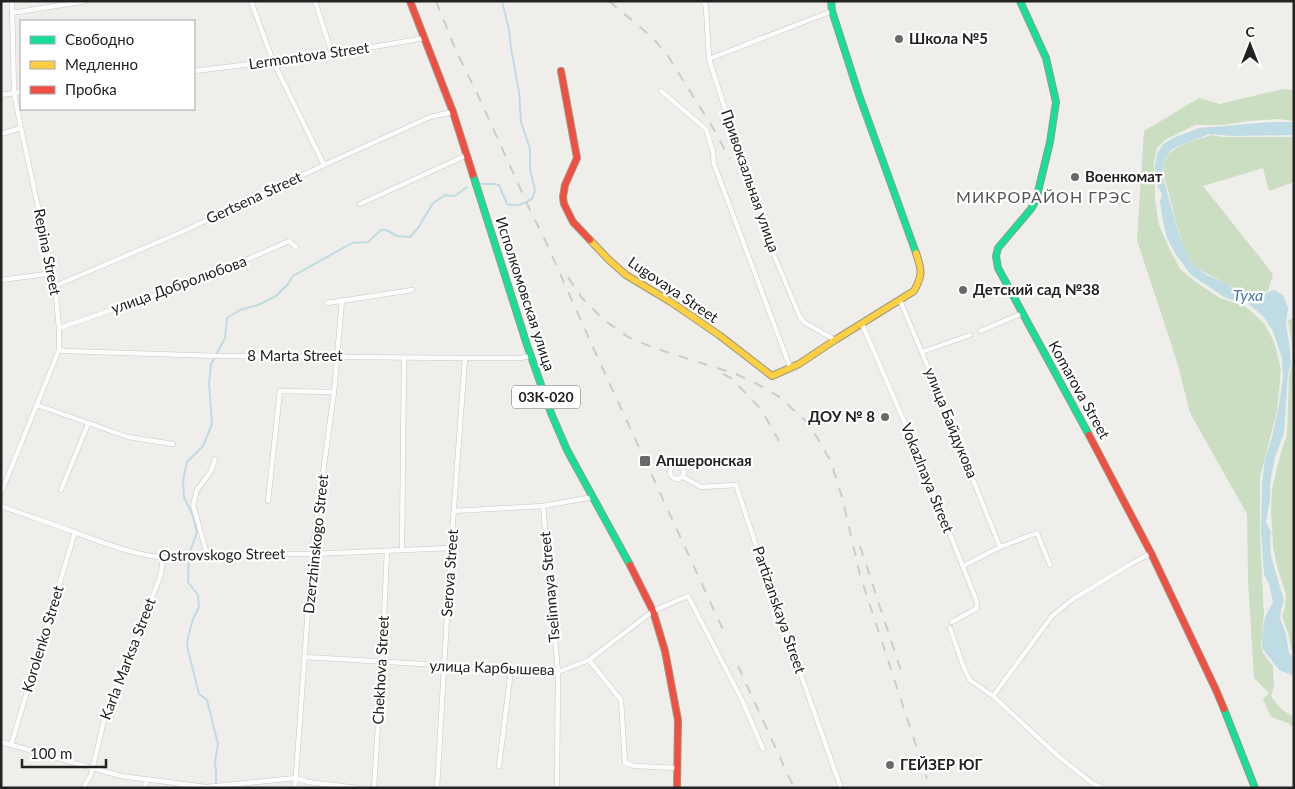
<svg xmlns="http://www.w3.org/2000/svg" width="1295" height="789" font-family="Lato,sans-serif">
<style>
.forest{fill:#cbdec1}
.water{fill:#bfdbe3}
.lines{fill:none;stroke-linecap:round;stroke-linejoin:round}
.stream{stroke:#bfdbe3;stroke-width:2}
.street-casing{stroke:#c9c8c7;stroke-width:5.5}
.fast-casing{stroke:#999a82;stroke-width:8}
.slow-casing{stroke:#999a82;stroke-width:8}
.jam-casing{stroke:#999a82;stroke-width:8}
.street{stroke:#fdfcfc;stroke-width:4.5}
.fast{stroke:#16e098;stroke-width:6}
.slow{stroke:#ffcf43;stroke-width:6}
.jam{stroke:#f24e42;stroke-width:6}
.rail{stroke:#ccc;stroke-width:2;stroke-dasharray:10 10;stroke-linecap:butt}
.poi-dot{fill:#6a6968;stroke:#fff;stroke-width:2}
.labels{text-anchor:middle;stroke-width:4.5;stroke-linejoin:round;paint-order:stroke}
.shield{fill:#fff;stroke:#646464;stroke-width:1}
.shield-label{font-size:14px;font-weight:bold;fill:#222}
.poi-label{font-size:15px;font-weight:bold;fill:#222;stroke:#fff;text-anchor:start}
.street-label{font-size:15px;fill:#222;stroke:#fff}
.neighbourhood-label{font-size:16px;letter-spacing:1px;fill:#555;stroke:#fff}
.water-label{font-size:16px;font-style:italic;fill:#4a7aab;stroke:#fff}
</style>
<rect width="100%" height="100%" fill="#f0eeeb"/>
<!-- forest -->
<g class="forest">
<polygon points="1283,89 1294,90 1294,121 1278,119 1249,121 1222,125 1195,125 1165,140 1157,148 1154,161 1155,200 1159,225 1170,250 1181,270 1200,285 1220,298 1245,306 1264,323 1274,342 1281,369 1277,411 1260,477 1260,537 1264,614 1261,645 1263,653 1273,666 1274,686 1271,696 1282,710 1294,717 1294,728 1288,723 1271,717 1263,699 1269,693 1254,678 1248,580 1247,514 1190,413 1178,365 1137,240 1144,131 1199,98 1220,104"/>
<path d="M1211,135l11,2h72v45l-25,9 -6,-23 -60,18 70,88 -5,17c-9,2 -20,4 -30,0 -4,-2 -8,-6 -13,-8 -11,-6 -27,-13 -35,-23 -10,-16 -15,-44 -20,-62 -3,-13 -11,-28 -3,-41 7,-12 31,-17 44,-22z"/>
<path d="M1294,318v333l-3,-2 -2,-13 -7,-20 3,-9 1,-12 -9,-29 -4,-20 -2,-35 1,-22 9,-37 6,-17 2,-60c6,-18 2,-37 -1,-55z"/>
</g>
<!-- water -->
<polygon class="water" points="1272,122 1294,122 1294,135 1232,136 1209,134 1172,149 1165,159 1162,174 1180,238 1191,262 1207,275 1227,284 1237,292 1249,295 1266,293 1274,290 1283,295 1288,308 1286,324 1290,350 1291,364 1288,373 1284,433 1275,457 1272,472 1270,487 1270,500 1266,522 1271,532 1270,542 1271,556 1284,601 1281,610 1280,618 1286,634 1289,654 1294,656 1294,676 1279,670 1262,648 1262,637 1264,623 1265,617 1273,602 1269,584 1264,574 1261,531 1262,484 1265,459 1272,437 1278,410 1283,379 1282,358 1273,331 1263,316 1245,301 1234,301 1224,297 1191,275 1175,253 1167,238 1163,222 1160,201 1162,195 1156,182 1155,166 1157,154 1163,144 1173,138 1199,128"/>
<g class="lines">
<!-- stream -->
<g class="stream">
<path d="M481,184h12l6,1 8,19c12,3 15,0 25,-5l3,-9 -5,-21v-20l-9,-27 -2,-30 -8,-44 -2,-18 -7,-29"/>
<polyline points="216,784 216,773 215,761 218,744 207,700 199,694 187,646 188,637 193,619 199,607 198,595 188,582 189,555 197,532 193,516 184,497 183,480 187,462 203,446 212,424 209,383 211,364 225,338 227,318 240,310 258,305 276,296 288,284 293,276 352,243 368,242 381,230 386,230 397,236 410,237 418,228 433,203 445,195 455,196 467,187"/>
</g>
<defs>
<g id="street">
<polyline points="251,1 273,61 324,165"/>
<polyline points="315,1 332,54"/>
<polyline points="704,1 706,7 709,59 733,134 765,222 774,255 800,317 804,322 835,340"/>
<polyline points="12,13 86,1"/>
<polyline points="709,59 832,11"/>
<polyline points="194,71 332,54 425,38"/>
<polyline points="661,91 706,129 713,152 714,164 790,367"/>
<polyline points="1,95 21,92"/>
<polyline points="1,134 21,128"/>
<polyline points="360,204 467,155"/>
<polyline points="1,280 53,273"/>
<polyline points="55,286 184,231 324,165 430,117 453,112"/>
<polyline points="900,300 923,355 1000,547"/>
<polyline points="327,303 412,290"/>
<polyline points="862,324 917,451 977,602 977,608 972,611 952,622"/>
<polyline points="59,328 203,279 289,241 296,247"/>
<polyline points="980,331 1023,313"/>
<polyline points="59,350 64,351 218,356 465,358 520,358 531,356"/>
<polyline points="922,352 970,335"/>
<polyline points="37,405 128,437 173,444"/>
<circle cx="677" cy="472" r="7"/>
<polyline points="683,477 701,487 736,485 764,570 841,788"/>
<polyline points="61,490 88,424"/>
<polyline points="1,493 59,350 59,328 55,286 21,128 14,93 12,1"/>
<polyline points="268,501 280,391 334,392"/>
<path d="M1,506c24,9 49,17 73,26 43,16 86,34 133,22h105l139,-6"/>
<polyline points="543,506 558,672 557,788"/>
<polyline points="454,511 543,506 593,497"/>
<polyline points="402,550 404,358"/>
<polyline points="207,554 193,505 197,490 211,471 215,459"/>
<polyline points="963,566 1000,547 1037,533 1050,565"/>
<polyline points="950,628 964,668 970,680 993,696 1057,755 1092,783 1103,788"/>
<polyline points="305,657 558,672 589,660 653,611 688,596 742,700 763,749"/>
<polyline points="589,660 621,700 625,763 634,766 678,768"/>
<polyline points="993,696 1052,616 1073,599 1129,565 1151,553"/>
<polyline points="1,742 121,776 206,787 296,778 308,782 358,788"/>
<polyline points="11,745 75,532"/>
<polyline points="499,766 511,670"/>
<polyline points="83,788 91,775 104,720 117,691 161,574 163,557"/>
<polyline points="144,788 147,779"/>
<polyline points="295,788 312,554 334,392 342,300"/>
<polyline points="374,788 382,662 387,551"/>
<polyline points="437,788 451,548 465,358"/>
</g>
<g id="fast">
<polyline points="831,1 832,11 859,95 916,253"/>
<polyline points="1020,1 1046,58 1056,102 1050,142 1036,200 1031,209 998,248 996,256 998,268 1089,435"/>
<polyline points="473,175 527,345 551,413 567,450 630,565"/>
<polyline points="1224,709 1255,788"/>
</g>
<path id="slow" d="M590,240l19,20 17,15 45,27 48,33 53,41 27,-12 36,-24 79,-49c9,-17 8,-20 2,-38"/>
<g id="jam">
<polyline points="410,1 453,112 473,175"/>
<polyline points="561,71 577,158 565,185 563,197 564,204 573,222 590,240"/>
<polyline points="1089,435 1151,553 1216,690 1224,709"/>
<polyline points="630,565 653,611 665,651 678,720 677,788"/>
</g>
</defs>
<!-- street casing -->
<use href="#street" class="street-casing"/>
<!-- fast casing -->
<use href="#fast" class="fast-casing"/>
<!-- slow casing -->
<use href="#slow" class="slow-casing"/>
<!-- jam casing -->
<use href="#jam" class="jam-casing"/>
<!-- street -->
<use href="#street" class="street"/>
<!-- fast -->
<use href="#fast" class="fast"/>
<!-- slow -->
<use href="#slow" class="slow"/>
<!-- jam -->
<use href="#jam" class="jam"/>
<!-- rail -->
<g class="rail">
<polyline points="436,1 457,53 477,93 530,210 545,240 596,354 725,634"/>
<polyline points="609,1 653,38 668,56 713,128 730,159"/>
<polyline points="568,277 582,298 604,320 628,337 654,348 736,374 757,384 778,396 806,421 818,439 831,462 842,497 860,575 927,779"/>
<polyline points="723,374 731,378 761,409 779,441"/>
<polyline points="860,546 902,674"/>
<polyline points="738,666 794,788"/>
</g>
</g>
<!-- markers -->
<g class="poi-dot">
<circle cx="899" cy="39" r="5"/>
<circle cx="1075" cy="177" r="5"/>
<circle cx="963" cy="290" r="5"/>
<circle cx="885" cy="417" r="5"/>
<rect x="639" y="455" width="12" height="12" rx="2.5"/>
<circle cx="890" cy="765" r="5"/>
</g>
<g class="labels">
<!-- shield labels -->
<rect class="shield" x="512" y="385.5" width="68" height="23" rx="4"/>
<g class="shield-label">
<text x="546" y="402">03К-020</text>
</g>
<!-- poi labels -->
<g class="poi-label">
<text x="909" y="44">Школа №5</text>
<text x="1085" y="182">Военкомат</text>
<text x="973" y="295">Детский сад №38</text>
<text x="875" y="422" text-anchor="end">ДОУ № 8</text>
<text x="656" y="466">Апшеронская</text>
<text x="900" y="770">ГЕЙЗЕР ЮГ</text>
</g>
<!-- street labels -->
<g class="street-label">
<text transform="translate(309 56) rotate(-8)" y="5">Lermontova Street</text>
<text transform="translate(750 181) rotate(71)" y="5">Привокзальная улица</text>
<text transform="translate(254 198) rotate(-25)" y="5">Gertsena Street</text>
<text transform="translate(47 252) rotate(79)" y="5">Repina Street</text>
<text transform="translate(179 285) rotate(-20)" y="5">улица Добролюбова</text>
<text transform="translate(673 290) rotate(34)" y="5">Lugovaya Street</text>
<text transform="translate(525 294) rotate(72)" y="5">Исполкомовская улица</text>
<text x="295" y="361">8 Marta Street</text>
<text transform="translate(1079 390) rotate(61)" y="5">Komarova Street</text>
<text transform="translate(951 423) rotate(68)" y="5">улица Байдукова</text>
<text transform="translate(927 478) rotate(68)" y="5">Vokazlnaya Street</text>
<text transform="translate(316 544) rotate(-84)" y="5">Dzerzhinskogo Street</text>
<text transform="translate(222 555) rotate(-1)" y="5">Ostrovskogo Street</text>
<text transform="translate(450 573) rotate(-86)" y="5">Serova Street</text>
<text transform="translate(550 587) rotate(-95)" y="5">Tselinnaya Street</text>
<text transform="translate(779 610) rotate(71)" y="5">Partizanskaya Street</text>
<text transform="translate(43 639) rotate(-73)" y="5">Korolenko Street</text>
<text transform="translate(128 659) rotate(-69)" y="5">Karla Marksa Street</text>
<text transform="translate(492 668) rotate(2)" y="5">улица Карбышева</text>
<text transform="translate(381 670) rotate(-87)" y="5">Chekhova Street</text>
</g>
<!-- neighbourhood labels -->
<g class="neighbourhood-label">
<text x="1044" y="203">МИКРОРАЙОН ГРЭС</text>
</g>
<!-- water labels -->
<g class="water-label">
<text x="1248" y="301">Туха</text>
</g>
</g>
<!-- border -->
<rect width="1295" height="789" fill="none" stroke="#222222" stroke-width="5"/>
<!-- legend -->
<rect x="20" y="20" width="175" height="90" fill="#ffffff" stroke="#a7a7a7"/>
<rect x="30" y="36" width="25" height="8" fill="#16e098" stroke="#a7a7a7"/>
<text x="65" y="45" font-size="15" fill="#222222">Свободно</text>
<rect x="30" y="61" width="25" height="8" fill="#ffcf43" stroke="#a7a7a7"/>
<text x="65" y="70" font-size="15" fill="#222222">Медленно</text>
<rect x="30" y="86" width="25" height="8" fill="#f24e42" stroke="#a7a7a7"/>
<text x="65" y="95" font-size="15" fill="#222222">Пробка</text>
<!-- north arrow -->
<g transform="translate(1250 45)" stroke="#ffffff" stroke-width="4" paint-order="stroke">
<path d="M0-4L9 19L0 12L-9 19Z" fill="#222222"/>
<text y="-8" font-size="14" font-weight="bold" text-anchor="middle" fill="#222222">С</text>
</g>
<!-- scale -->
<path d="M22 759v8h84v-8" fill="none" stroke="#222222" stroke-width="2.5"/>
<text x="30" y="759" font-size="15" fill="#222222" stroke="#ffffff" stroke-width="4" paint-order="stroke">100 m</text>
</svg>
